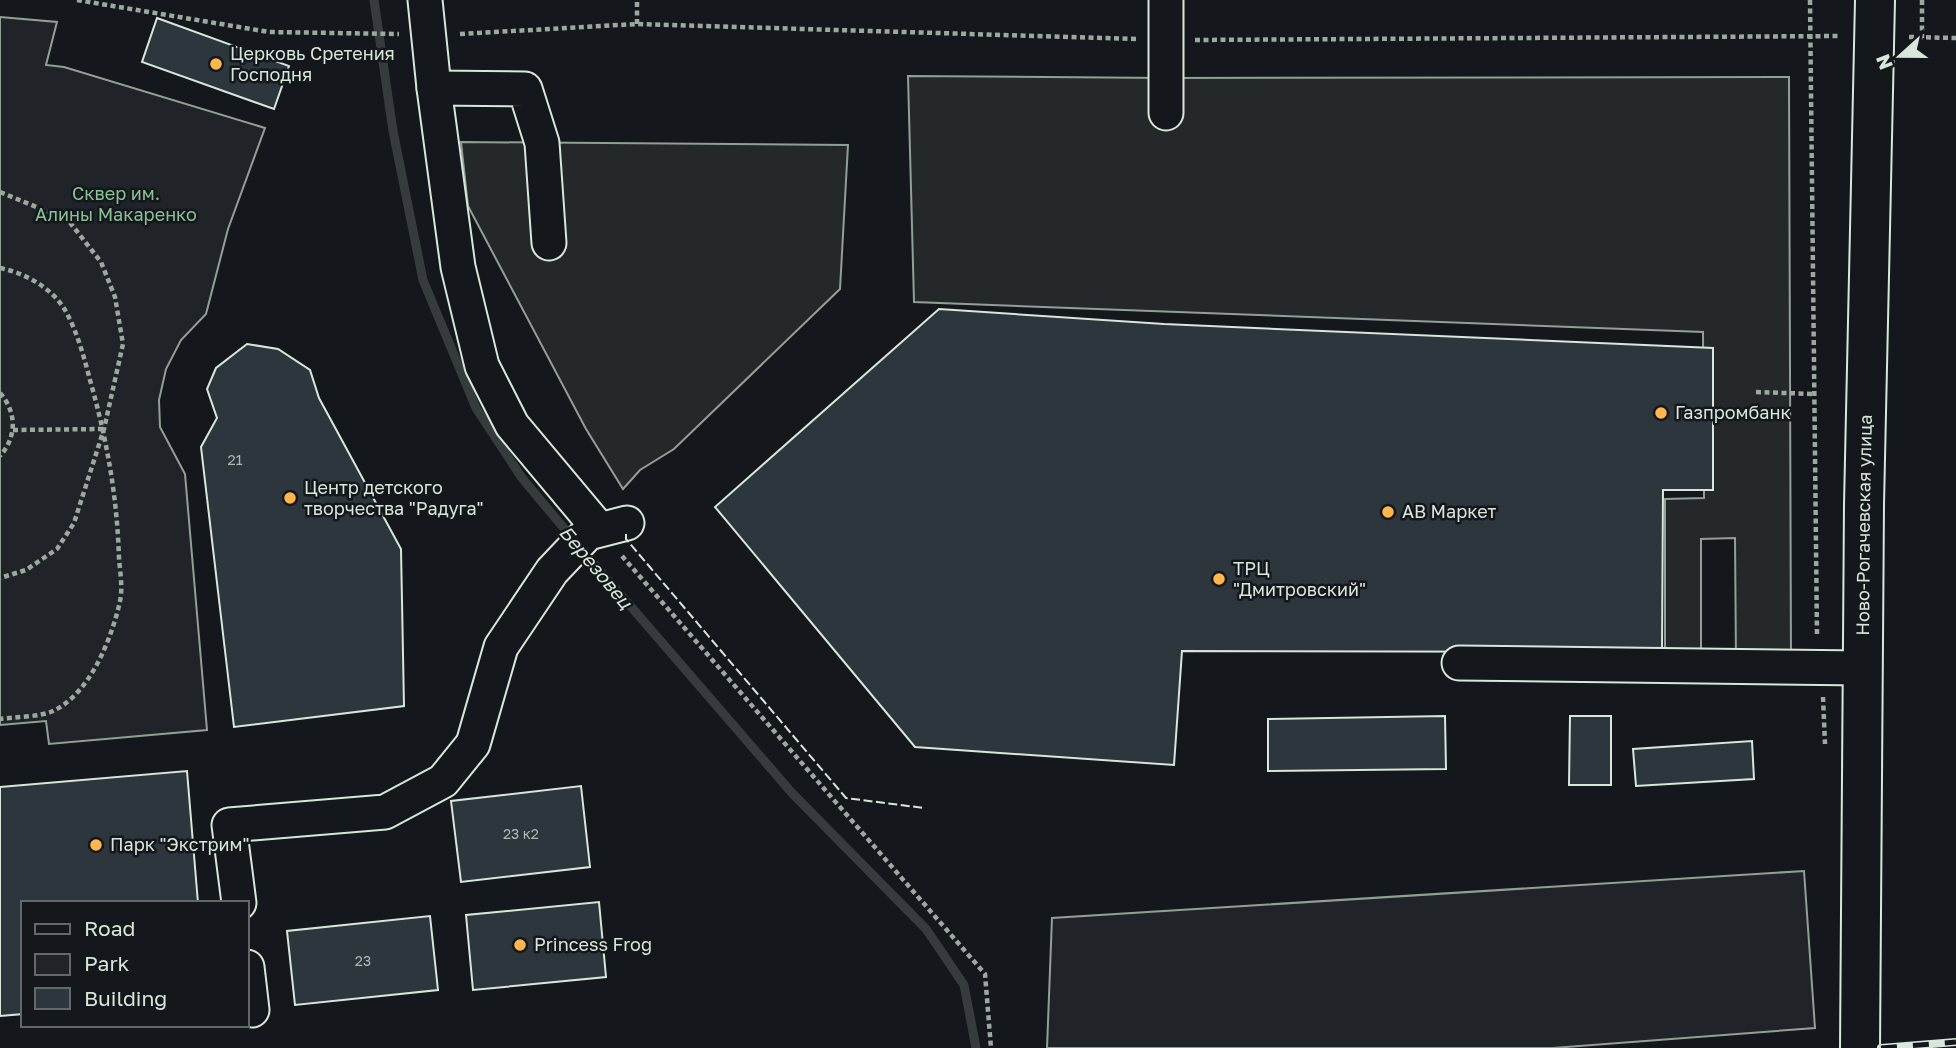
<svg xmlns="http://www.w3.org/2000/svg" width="1956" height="1048" font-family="'Golos Text',sans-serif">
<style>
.green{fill:#202428;stroke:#939e99;stroke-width:2}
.parking{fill:#24282b;stroke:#939e99;stroke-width:2}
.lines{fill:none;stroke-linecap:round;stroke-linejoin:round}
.stream{stroke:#363b3e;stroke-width:9}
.building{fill:#2c363c;stroke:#d8e6dc;stroke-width:2}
.minor-casing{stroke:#d8e6dc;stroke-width:37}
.major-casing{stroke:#d8e6dc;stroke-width:42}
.path{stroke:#9da8a2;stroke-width:4.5;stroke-dasharray:5 3.5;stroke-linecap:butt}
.minor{stroke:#14181c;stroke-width:33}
.major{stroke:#14181c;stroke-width:38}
.rail-casing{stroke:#d8e6dc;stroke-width:8}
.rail{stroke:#14181c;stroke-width:5;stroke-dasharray:16;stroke-linecap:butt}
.fence{stroke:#d8e6dc;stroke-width:2;stroke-dasharray:9 3.5;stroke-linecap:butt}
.poi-dot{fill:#ffb74d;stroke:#14181c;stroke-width:2.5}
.labels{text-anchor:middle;stroke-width:5;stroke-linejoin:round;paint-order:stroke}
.number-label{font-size:14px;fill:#adbab4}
.poi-label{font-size:18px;fill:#d8e6dc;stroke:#14181c;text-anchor:start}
.park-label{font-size:18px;fill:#8ac095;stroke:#14181c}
.street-label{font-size:18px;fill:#d8e6dc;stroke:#14181c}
.water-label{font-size:19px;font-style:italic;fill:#d8e6dc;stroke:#14181c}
</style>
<rect width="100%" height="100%" fill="#14181c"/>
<!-- green -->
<g class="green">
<polygon points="0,17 57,22 46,65 64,67 265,128 228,229 206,314 181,340 166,369 159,400 160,427 185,474 207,730 49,744 46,721 0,725"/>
<polygon points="1804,871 1815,1028 1553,1048 1047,1048 1052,918"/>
</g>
<!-- parking -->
<g class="parking">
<polygon points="908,76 1166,78 1789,77 1791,662 1736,662 1735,538 1701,539 1701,658 1665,658 1665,499 1704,498 1703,332 914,302"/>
<polygon points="461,142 848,145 840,289 674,449 640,470 623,489 586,429 468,206"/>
</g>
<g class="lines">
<!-- stream -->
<g class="stream">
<polyline points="374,0 393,131 423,280 476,408 522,478 573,539"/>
<polyline points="582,550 792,793 926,929 964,985 976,1048"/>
</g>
</g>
<!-- building -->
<g class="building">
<polygon points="157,18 289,66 274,109 142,62"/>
<polygon points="939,309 1164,324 1713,348 1713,490 1663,490 1662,652 1182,651 1174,765 915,747 715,507"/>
<polygon points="247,344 278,349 310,370 319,398 401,549 404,706 234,727 201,447 217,418 207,389 216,368"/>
<polygon points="1445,716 1446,769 1268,771 1268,719"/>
<polygon points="1570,716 1611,716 1611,785 1569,785"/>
<polygon points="1752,741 1754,779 1636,786 1633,749"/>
<polygon points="187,771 198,903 23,903 23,1014 0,1016 0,787"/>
<polygon points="581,786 590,867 461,882 451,801"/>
<polygon points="599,902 606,977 473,990 466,915"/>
<polygon points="430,916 438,990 295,1005 287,931"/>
</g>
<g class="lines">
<defs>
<g id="minor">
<polyline points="425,0 434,88 458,267 482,366 512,425 599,529"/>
<polyline points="1166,0 1166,113"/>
<polyline points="434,88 525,89 542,143 549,243"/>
<polyline points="1459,663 1863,668"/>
<polyline points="239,903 229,825 385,812 443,781 473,744 501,647 552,571 588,533 627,523"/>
<polyline points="247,967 252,1010"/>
</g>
<g id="major">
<path id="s1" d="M1860,1048l4,-543 11,-505"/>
</g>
</defs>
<!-- minor casing -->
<use href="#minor" class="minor-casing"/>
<!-- major casing -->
<use href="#major" class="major-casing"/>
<!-- path -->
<g class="path">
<polyline points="77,0 269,32 399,34"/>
<polyline points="1810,0 1817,636"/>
<polyline points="1922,0 1922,38"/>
<polyline points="637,24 637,0"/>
<polyline points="460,34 637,24 1137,39"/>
<polyline points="1909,37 1956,38"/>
<polyline points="1195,40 1841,36"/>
<polyline points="0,192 68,220 101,262 115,297 123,344 104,429 74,523 57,549 26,570 0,578"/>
<path d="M0,268c25,5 52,20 65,42 12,21 19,47 25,70 17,60 27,116 29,178 1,14 4,30 1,43 -8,37 -30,93 -67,110 -13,6 -39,6 -53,8"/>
<polyline points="1756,392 1814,394"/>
<path d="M0,393c17,19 17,44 0,63"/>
<polyline points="13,430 104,429"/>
<polyline points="622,556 985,974 991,1048"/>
<polyline points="1823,697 1825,744"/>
</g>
<!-- minor -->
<use href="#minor" class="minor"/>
<!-- major -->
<use href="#major" class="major"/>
<defs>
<polyline id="rail" points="1881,1048 1956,1042"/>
</defs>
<!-- rail casing -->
<use href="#rail" class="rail-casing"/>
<!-- rail -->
<use href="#rail" class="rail"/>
<!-- fence -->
<polyline class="fence" points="626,534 626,539 846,798 924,808"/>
</g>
<!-- markers -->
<g class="poi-dot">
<circle cx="216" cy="64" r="7"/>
<circle cx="1661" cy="413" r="7"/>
<circle cx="290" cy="498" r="7"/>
<circle cx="1388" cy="512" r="7"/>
<circle cx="1219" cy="579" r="7"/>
<circle cx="96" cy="845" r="7"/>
<circle cx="520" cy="945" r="7"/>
</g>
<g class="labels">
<!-- number labels -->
<g class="number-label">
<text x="235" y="465">21</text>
<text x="521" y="839">23 к2</text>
<text x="363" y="966">23</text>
</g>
<!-- poi labels -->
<g class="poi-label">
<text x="230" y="60">Церковь Сретения<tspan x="230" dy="21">Господня</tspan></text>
<text x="1675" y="419">Газпромбанк</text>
<text x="304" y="494">Центр детского<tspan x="304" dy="21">творчества "Радуга"</tspan></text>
<text x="1402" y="518">АВ Маркет</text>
<text x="1233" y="575">ТРЦ<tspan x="1233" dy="21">"Дмитровский"</tspan></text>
<text x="110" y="851">Парк "Экстрим"</text>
<text x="534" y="951">Princess Frog</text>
</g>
<!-- park labels -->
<g class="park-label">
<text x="116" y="200">Сквер им.<tspan x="116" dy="21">Алины Макаренко</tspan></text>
</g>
<!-- street labels -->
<g class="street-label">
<text dy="6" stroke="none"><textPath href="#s1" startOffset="523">Ново-Рогачевская улица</textPath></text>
</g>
<!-- water labels -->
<g class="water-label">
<text transform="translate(596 567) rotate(50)" y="7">Березовец</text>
</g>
</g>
<!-- legend -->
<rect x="21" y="901" width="228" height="126" fill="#14181c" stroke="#626a69" stroke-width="2"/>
<rect x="35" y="924" width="35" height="10" fill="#14181c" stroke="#626a69" stroke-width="2"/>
<text x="84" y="936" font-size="21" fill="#d8e6dc">Road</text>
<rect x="35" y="954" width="35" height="21" fill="#202428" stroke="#626a69" stroke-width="2"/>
<text x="84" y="971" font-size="21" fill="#d8e6dc">Park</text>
<rect x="35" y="988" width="35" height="21" fill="#2c363c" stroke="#626a69" stroke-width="2"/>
<text x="84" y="1006" font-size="21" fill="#d8e6dc">Building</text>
<!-- north arrow -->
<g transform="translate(1900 56) rotate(249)" stroke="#14181c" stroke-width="5" paint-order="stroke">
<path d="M0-5L12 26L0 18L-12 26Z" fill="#d8e6dc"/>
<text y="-10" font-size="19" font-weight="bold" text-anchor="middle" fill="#d8e6dc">N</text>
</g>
</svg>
